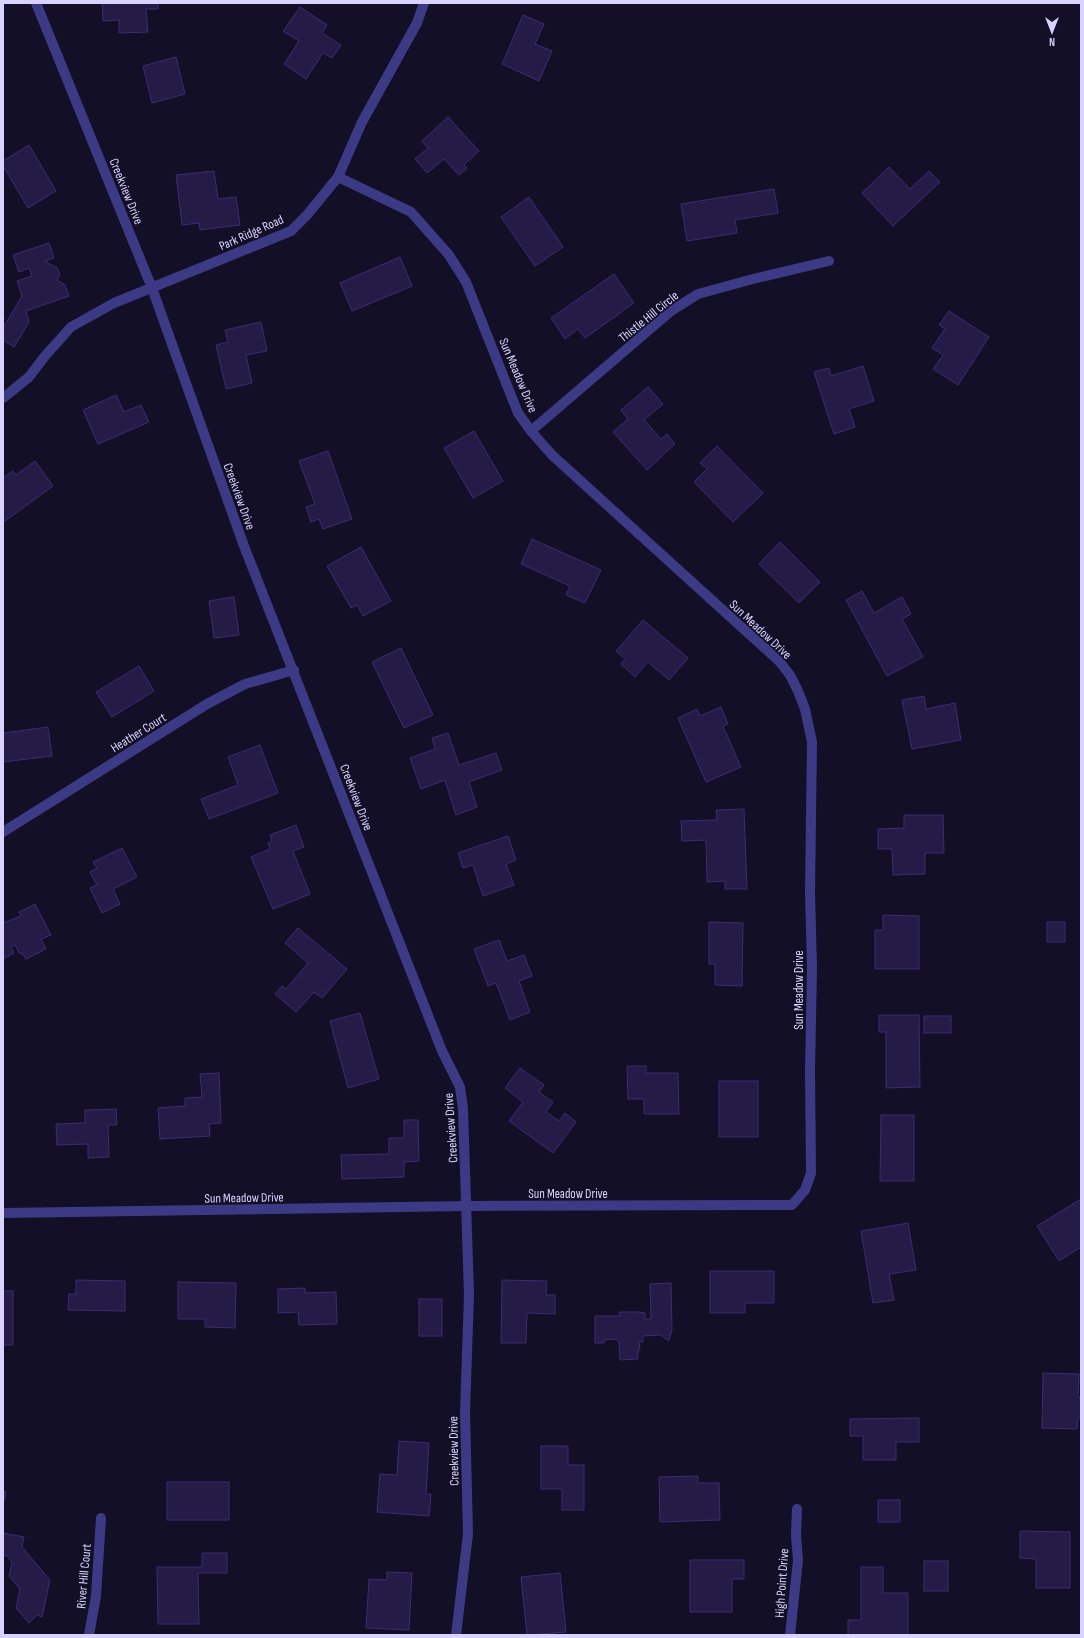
<svg xmlns="http://www.w3.org/2000/svg" width="1084" height="1638" font-family="'Sofia Sans Condensed',sans-serif">
<style>
.building{fill:#241b47;stroke:#3b2d73}
.lines{fill:none;stroke-linecap:round;stroke-linejoin:round}
.minor{stroke:#3d3a85;stroke-width:10}
.labels{text-anchor:middle;stroke-width:3.5;stroke-linejoin:round;paint-order:stroke}
.street-label{font-size:13px;fill:#d9d4ff;stroke:#130f26}
</style>
<rect width="100%" height="100%" fill="#130f26"/>
<!-- building -->
<g class="building">
<polygon points="102,3 158,3 158,9 146,9 148,32 119,33 119,20 103,21"/>
<polygon points="300,7 327,25 322,33 341,45 332,58 323,53 306,79 284,64 299,41 283,31"/>
<polygon points="523,15 544,24 535,44 552,51 539,81 502,64"/>
<polygon points="176,57 185,94 152,103 143,66"/>
<polygon points="448,117 479,151 464,165 467,168 459,175 444,159 427,173 415,159 428,148 422,141"/>
<polygon points="29,145 56,191 28,208 3,166 3,161"/>
<polygon points="889,167 910,189 929,171 940,182 893,226 862,193"/>
<polygon points="214,171 218,199 236,197 240,225 200,230 199,223 182,225 176,175"/>
<polygon points="774,189 778,213 735,220 737,233 687,241 681,204"/>
<polygon points="529,197 563,247 535,266 501,217"/>
<polygon points="49,243 54,258 45,261 57,268 60,275 57,280 65,285 69,296 26,311 29,322 14,347 3,340 3,328 22,296 17,281 32,276 29,268 19,272 13,255"/>
<polygon points="400,257 412,286 352,311 340,283"/>
<polygon points="614,274 634,303 585,338 578,329 565,339 551,318"/>
<polygon points="949,311 989,337 958,385 933,369 943,355 932,348 945,329 939,325"/>
<polygon points="261,322 267,351 246,355 252,383 226,389 216,345 228,342 225,330"/>
<polygon points="863,366 874,401 849,409 855,427 834,434 814,372 829,368 831,376"/>
<polygon points="648,387 663,404 644,420 661,439 667,434 675,444 647,470 613,432 628,419 621,410"/>
<polygon points="116,395 124,412 141,405 149,422 98,444 83,410"/>
<polygon points="474,431 503,481 473,498 444,448"/>
<polygon points="717,446 763,493 733,522 694,482 707,469 700,463"/>
<polygon points="328,451 352,519 323,529 319,519 311,522 306,507 315,504 299,461"/>
<polygon points="35,461 53,486 5,521 3,518 3,478 13,471 16,475"/>
<polygon points="532,539 601,570 585,603 566,595 570,586 521,564"/>
<polygon points="780,542 820,582 799,603 759,564"/>
<polygon points="361,547 391,601 363,616 357,605 351,608 327,566"/>
<polygon points="862,591 874,613 902,597 911,614 902,619 923,657 887,676 846,600"/>
<polygon points="234,597 239,635 214,638 209,601"/>
<polygon points="643,620 688,658 669,680 648,662 635,677 621,664 625,659 616,651"/>
<polygon points="401,648 433,715 404,728 372,662"/>
<polygon points="139,666 154,691 112,717 96,692"/>
<polygon points="924,696 926,709 955,703 961,740 912,749 902,700"/>
<polygon points="721,707 728,724 723,726 741,767 706,782 678,718 697,709 700,716"/>
<polygon points="48,727 52,756 3,762 3,733"/>
<polygon points="448,733 459,765 496,753 502,770 469,782 477,807 456,815 445,780 421,789 410,758 435,749 432,738"/>
<polygon points="260,745 278,793 209,819 201,799 238,785 228,757"/>
<polygon points="744,809 747,889 725,889 725,881 707,882 706,840 682,841 681,821 717,820 716,810"/>
<polygon points="904,815 943,815 944,853 925,853 925,874 893,875 892,849 878,849 878,829 904,828"/>
<polygon points="296,825 304,847 293,851 310,894 273,909 251,857 270,849 268,843 272,841 270,835"/>
<polygon points="508,836 516,860 506,864 514,885 483,896 473,865 463,868 458,853"/>
<polygon points="122,848 137,877 113,889 120,904 102,913 90,888 97,885 90,872 97,868 93,862"/>
<polygon points="35,904 51,935 41,939 46,949 26,959 22,953 20,954 15,945 11,947 14,953 3,959 3,923 21,916 19,912"/>
<polygon points="883,915 919,916 919,969 875,969 875,930 883,930"/>
<polygon points="709,922 743,923 742,986 715,985 715,964 709,964"/>
<rect x="1047" y="922" width="18" height="20"/>
<polygon points="298,928 347,969 322,998 314,992 296,1012 275,994 282,986 286,989 308,963 285,943"/>
<polygon points="499,940 507,961 524,955 532,976 519,981 530,1012 510,1020 496,983 488,986 474,949"/>
<polygon points="360,1013 379,1079 348,1088 330,1021"/>
<polygon points="879,1015 919,1015 920,1087 886,1088 886,1032 879,1032"/>
<rect x="924" y="1016" width="27" height="17"/>
<polygon points="627,1066 646,1066 646,1073 678,1073 679,1114 644,1114 644,1099 628,1099"/>
<polygon points="520,1068 544,1085 539,1092 553,1102 546,1112 559,1121 565,1113 576,1122 553,1153 509,1121 523,1102 505,1088"/>
<polygon points="219,1073 221,1123 209,1124 210,1136 160,1139 158,1108 185,1106 185,1098 202,1097 200,1074"/>
<rect x="719" y="1081" width="39" height="56"/>
<polygon points="116,1109 117,1125 108,1125 109,1157 88,1158 88,1144 57,1145 56,1124 85,1123 85,1110"/>
<polygon points="881,1115 914,1115 914,1181 880,1181"/>
<polygon points="404,1120 418,1120 419,1161 404,1162 404,1177 342,1179 341,1155 389,1154 389,1138 404,1138"/>
<polygon points="1081,1199 1081,1247 1059,1261 1037,1226"/>
<polygon points="908,1223 916,1270 889,1274 894,1300 873,1303 861,1231"/>
<polygon points="710,1271 774,1271 774,1303 745,1303 745,1313 710,1313"/>
<polygon points="76,1280 125,1281 125,1311 68,1310 69,1294 76,1294"/>
<polygon points="502,1280 547,1281 546,1295 555,1295 555,1314 527,1313 526,1343 501,1343"/>
<polygon points="178,1282 236,1283 235,1328 205,1327 205,1319 178,1319"/>
<polygon points="671,1283 672,1330 669,1340 667,1340 661,1335 643,1336 643,1342 639,1342 640,1350 638,1350 638,1359 620,1360 619,1343 617,1339 604,1340 604,1343 595,1343 595,1316 620,1316 619,1312 639,1312 645,1313 645,1319 651,1319 650,1284"/>
<polygon points="305,1288 305,1293 336,1292 337,1324 299,1325 298,1312 278,1313 278,1289"/>
<rect x="3" y="1291" width="10" height="54"/>
<rect x="419" y="1299" width="23" height="37"/>
<polygon points="1043,1373 1079,1374 1078,1397 1081,1397 1081,1418 1078,1418 1077,1429 1042,1428"/>
<polygon points="919,1418 919,1442 896,1442 896,1460 863,1460 863,1436 850,1436 850,1419"/>
<polygon points="399,1441 429,1443 426,1494 431,1494 429,1516 377,1512 380,1474 397,1475"/>
<polygon points="541,1446 568,1446 568,1465 584,1465 584,1510 562,1510 562,1489 541,1489"/>
<polygon points="698,1476 698,1483 719,1483 720,1520 660,1522 659,1477"/>
<rect x="167" y="1482" width="62" height="38"/>
<polygon points="3,1491 6,1492 3,1506"/>
<rect x="878" y="1500" width="22" height="22"/>
<polygon points="1020,1531 1070,1532 1070,1588 1036,1588 1036,1559 1020,1558"/>
<polygon points="3,1533 24,1537 22,1547 50,1580 42,1617 37,1615 29,1623 16,1608 20,1589 9,1576 12,1562 7,1556 3,1555"/>
<polygon points="202,1553 227,1553 227,1573 198,1573 199,1624 158,1624 157,1567 202,1567"/>
<polygon points="690,1560 744,1560 744,1579 732,1579 732,1612 690,1612"/>
<rect x="924" y="1561" width="24" height="30"/>
<polygon points="861,1567 883,1567 883,1593 908,1593 908,1635 848,1635 848,1620 861,1620"/>
<polygon points="387,1572 412,1573 409,1630 366,1628 369,1579 387,1580"/>
<polygon points="560,1573 566,1632 527,1635 521,1577"/>
</g>
<g class="lines">
<!-- minor -->
<g class="minor">
<polyline points="36,3 152,288 244,546 442,1051 460,1087 463,1109 469,1295 465,1412 468,1534 456,1635"/>
<polyline points="3,398 29,377 45,356 71,327 114,303 291,231 307,215 338,177 362,122 417,23 424,3"/>
<polyline points="531,431 671,311 698,294 753,279 829,261"/>
<polyline points="3,832 207,704 245,684 294,670"/>
<polyline points="3,1213 466,1206 792,1205 805,1190 811,1173 810,1071 812,968 810,892 812,742 805,709 798,691 790,675 779,661 552,455 531,431 518,413 466,282 449,255 411,212 338,177"/>
<polyline points="89,1635 96,1596 101,1518"/>
<polyline points="790,1635 798,1560 796,1535 797,1509"/>
</g>
</g>
<g class="labels">
<!-- street labels -->
<g class="street-label">
<text transform="translate(127 191) rotate(68)" y="5">Creekview Drive</text>
<text transform="translate(251 232) rotate(-24)" y="5">Park Ridge Road</text>
<text transform="translate(648 316) rotate(-39)" y="5">Thistle Hill Circle</text>
<text transform="translate(519 375) rotate(67)" y="5">Sun Meadow Drive</text>
<text transform="translate(240 496) rotate(70)" y="5">Creekview Drive</text>
<text transform="translate(761 629) rotate(43)" y="5">Sun Meadow Drive</text>
<text transform="translate(138 732) rotate(-32)" y="5">Heather Court</text>
<text transform="translate(357 797) rotate(69)" y="5">Creekview Drive</text>
<text transform="translate(798 990) rotate(-90)" y="5">Sun Meadow Drive</text>
<text transform="translate(450 1128) rotate(-94)" y="5">Creekview Drive</text>
<text x="568" y="1198">Sun Meadow Drive</text>
<text transform="translate(244 1197) rotate(-1)" y="5">Sun Meadow Drive</text>
<text transform="translate(453 1451) rotate(-91)" y="5">Creekview Drive</text>
<text transform="translate(83 1576) rotate(-85)" y="5">River Hill Court</text>
<text transform="translate(781 1583) rotate(-86)" y="5">High Point Drive</text>
</g>
</g>
<!-- border -->
<rect width="1084" height="1638" fill="none" stroke="#d9d4ff" stroke-width="8"/>
<!-- north arrow -->
<g transform="translate(1052 32) rotate(180)" stroke="#130f26" stroke-width="3" paint-order="stroke">
<path d="M0-3L7 15L0 10L-7 15Z" fill="#d9d4ff"/>
<text y="-6" font-size="11" font-weight="bold" text-anchor="middle" fill="#d9d4ff">N</text>
</g>
</svg>
